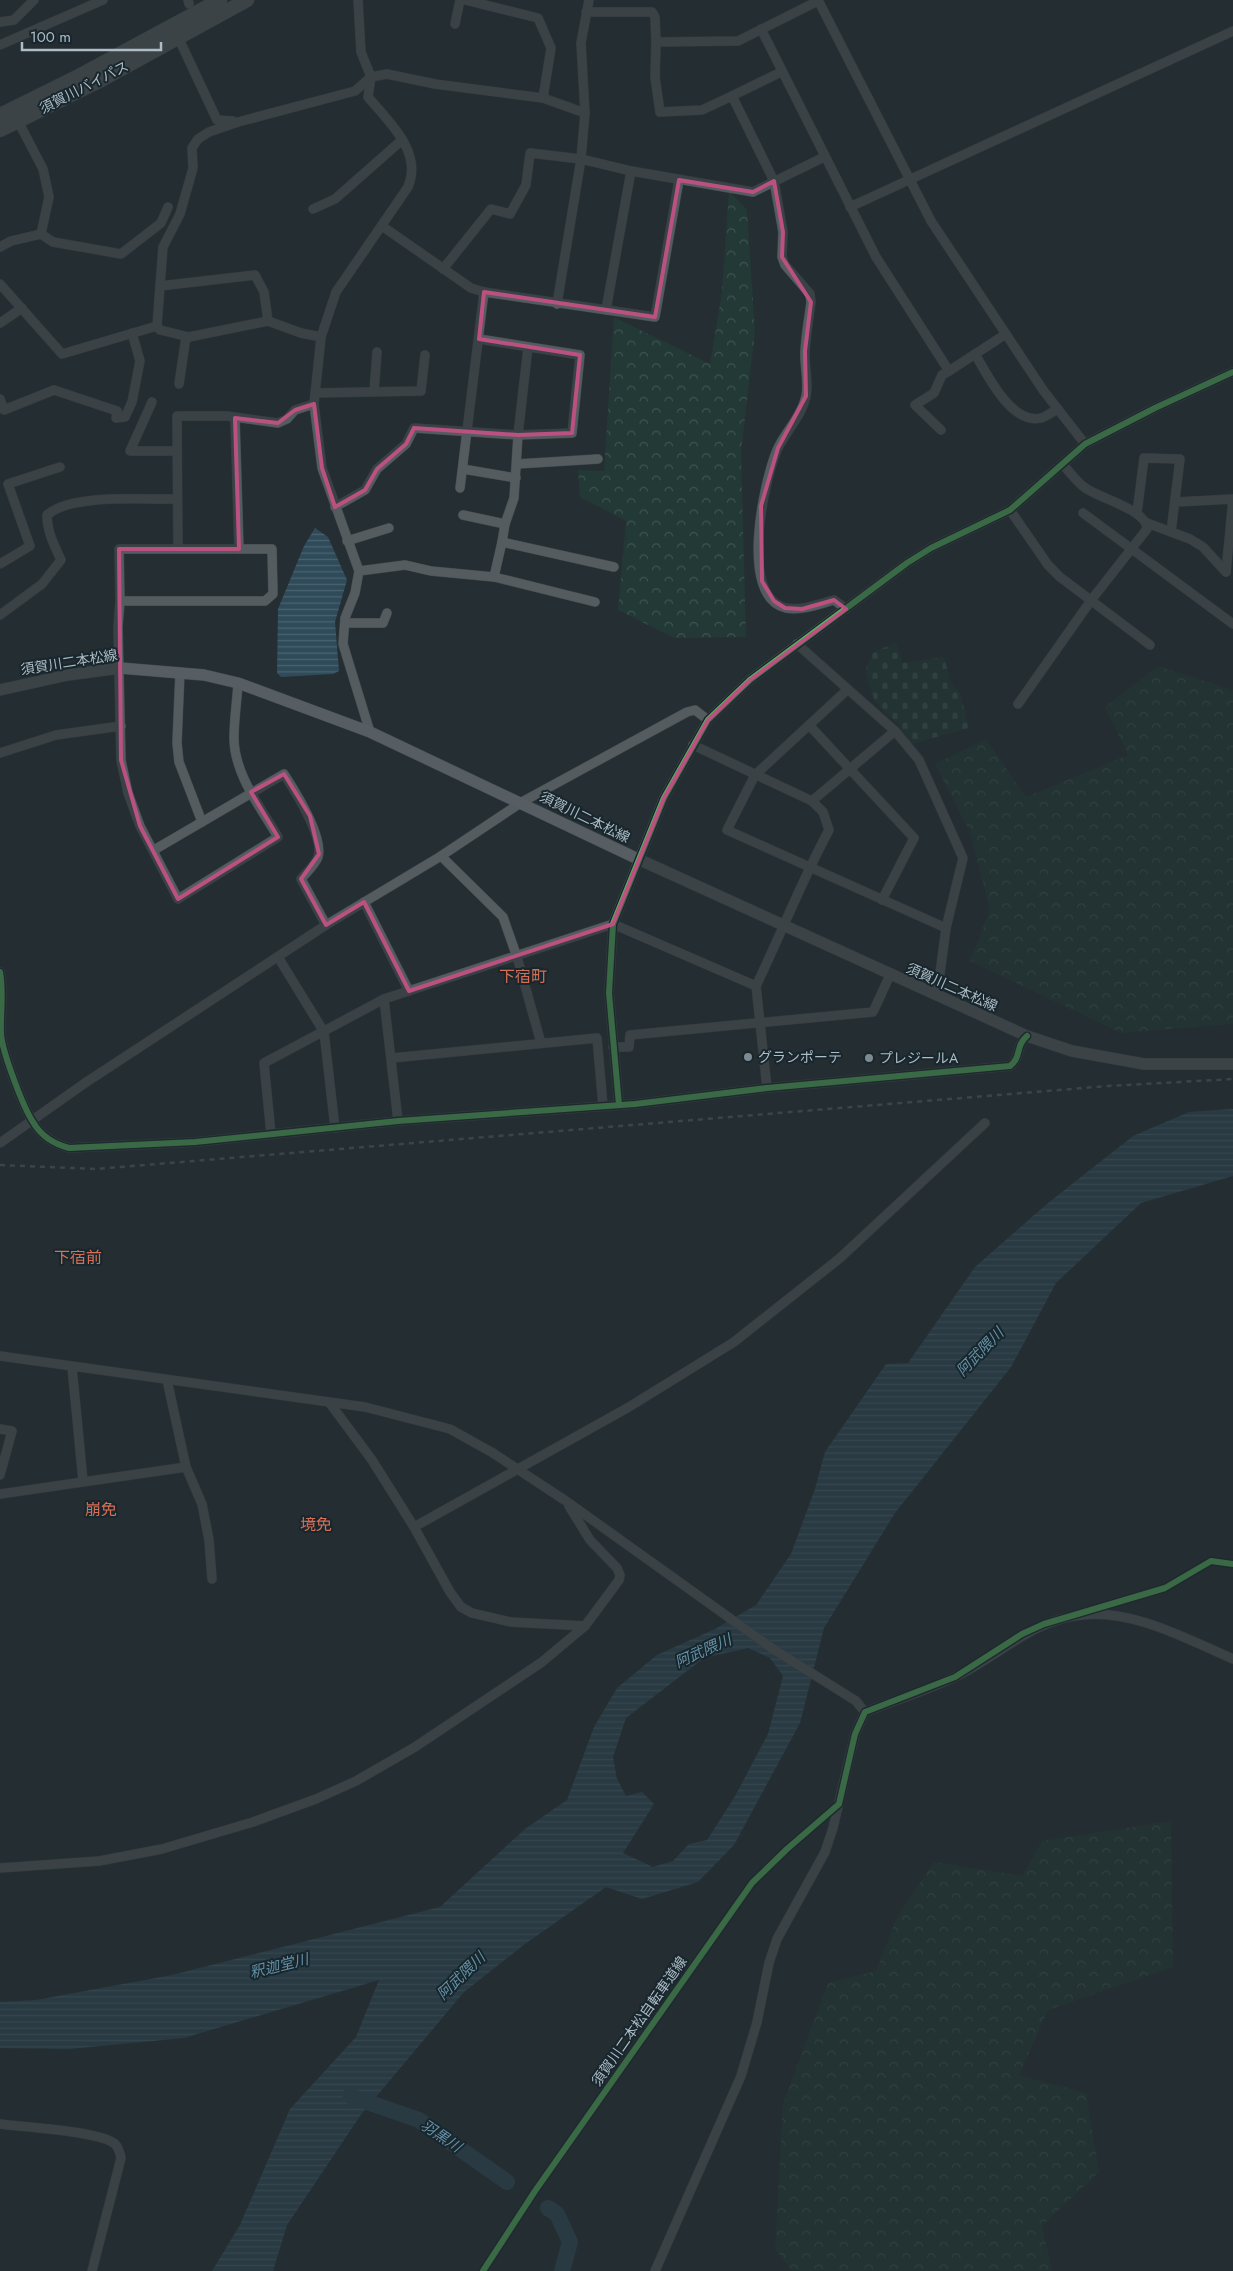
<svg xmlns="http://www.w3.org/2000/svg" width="1233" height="2271" font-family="Jost,'Noto Sans JP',sans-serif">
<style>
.forest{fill:url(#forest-crowns)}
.cemetery{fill:url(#cemetery-stones)}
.water{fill:url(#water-rules);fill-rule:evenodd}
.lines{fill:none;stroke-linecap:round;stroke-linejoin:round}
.river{stroke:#2f4b5a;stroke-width:16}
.minor-casing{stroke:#42494d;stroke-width:10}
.major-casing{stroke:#424b4f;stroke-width:12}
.highway-casing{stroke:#414a4e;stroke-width:15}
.minor{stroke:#545c60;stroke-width:9}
.major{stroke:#575e63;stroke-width:11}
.highway{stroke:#5a5e60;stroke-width:14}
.rail{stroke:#585f64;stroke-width:2.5;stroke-dasharray:5 5;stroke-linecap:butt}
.cycleway-casing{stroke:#18262d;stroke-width:9}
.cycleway{stroke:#56b35d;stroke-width:6}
.marked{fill:none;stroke:#bb5180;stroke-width:4;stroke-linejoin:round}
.poi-dot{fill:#7d8a92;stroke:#18262d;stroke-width:2}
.labels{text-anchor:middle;stroke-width:4;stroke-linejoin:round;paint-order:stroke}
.street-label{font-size:14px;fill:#adbcc5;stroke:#18262d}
.poi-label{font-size:14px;fill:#adbcc5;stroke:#18262d;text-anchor:start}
.water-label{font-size:15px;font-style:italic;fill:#6491a6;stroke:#18262d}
.quarter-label{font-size:16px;fill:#d76e56;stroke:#18262d}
</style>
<defs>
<pattern id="forest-crowns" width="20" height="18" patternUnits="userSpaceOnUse" patternTransform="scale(1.25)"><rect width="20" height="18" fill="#223936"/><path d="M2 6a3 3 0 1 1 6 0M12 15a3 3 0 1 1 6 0" fill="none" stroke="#3f5452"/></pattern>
<pattern id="cemetery-stones" width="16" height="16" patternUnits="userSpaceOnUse" patternTransform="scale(1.25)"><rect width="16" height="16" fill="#223936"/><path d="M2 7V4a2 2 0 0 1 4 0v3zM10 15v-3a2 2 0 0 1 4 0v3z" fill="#3f5452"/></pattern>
<pattern id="water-rules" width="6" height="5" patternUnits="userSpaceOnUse" patternTransform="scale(1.25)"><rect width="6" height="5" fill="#2f4b5a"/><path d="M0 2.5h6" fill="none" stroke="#4a6370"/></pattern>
</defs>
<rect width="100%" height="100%" fill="#252e32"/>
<!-- forest -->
<g class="forest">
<polygon points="729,191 747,210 755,332 741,452 746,637 674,638 618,610 626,521 580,497 578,470 604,471 614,317 710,364 722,292"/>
<polygon points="1158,666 1233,690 1233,1024 1121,1033 970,961 990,910 970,832 935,764 986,739 1026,797 1128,755 1105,707"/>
<polygon points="1171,1821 1173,1967 1048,2010 1019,2075 1086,2093 1099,2172 1042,2226 1052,2271 792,2271 775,2249 783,2104 828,1983 876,1971 897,1917 934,1862 1022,1876 1042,1841"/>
</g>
<!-- cemetery -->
<polygon class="cemetery" points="896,643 903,663 944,657 951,684 960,693 969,728 912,744 898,725 875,702 865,671 873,652"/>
<!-- water -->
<g class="water">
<polygon points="315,528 328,537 347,580 335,622 339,671 333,674 281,677 277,673 278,609 304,546"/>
<path d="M1233,1109v67l-92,27 -85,80 -45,84 -116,146 -71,115 -24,95 -66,122 -36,37 -56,17 -36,-12 -81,57 -61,48 -104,124 -73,109 -14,46h-61l28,-46 50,-116 66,-72 23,-57 -195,58 -115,11 -69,-1v-46l36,-2 136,-25 268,-68 85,-78 42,-29 27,-73 23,-39 40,-33 58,-26 41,-24 35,-51 24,-65 10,-37 61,-88 22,-1 67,-96 73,-64 85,-67 56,-24zM748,1648l22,10 13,18 -15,58 -34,64 -27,42 -18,4 -16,17 -20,6 -30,-14 31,-49 -12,-12 -16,4 -9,-17 -4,-22 13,-39 78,-60z"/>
</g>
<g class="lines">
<!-- river -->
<g class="river">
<polyline points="350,2096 419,2120 507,2182"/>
<polyline points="548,2208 557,2214 570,2242 562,2271"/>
</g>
<defs>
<g id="minor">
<polyline points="188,0 189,4"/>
<path d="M358,0l3,52 10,25 -3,20c21,25 55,55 40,90l-72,105 -15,45 -7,67 8,64 37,103 -4,22 -10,25 -2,26 27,88"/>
<polyline points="465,0 538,18 551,48 543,98"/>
<polyline points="818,0 931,221 1043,390 1085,444"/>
<polyline points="586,12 652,12 655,17 656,42 738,41 818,1"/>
<polyline points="0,22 14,20 34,0"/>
<polyline points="455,24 460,0"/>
<polyline points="761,29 876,257 949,371 1006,334"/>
<polyline points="178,37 217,120 233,121"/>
<polyline points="656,42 655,77 660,112 702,110 732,96"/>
<polyline points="0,45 103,0"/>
<path d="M781,72l-49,24 42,85 9,51 -1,25 3,8 25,29 1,8c-2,16 -5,32 -6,49 -1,14 4,31 1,45 -4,20 -21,36 -29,54 -13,31 -39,147 9,158 16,3 33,-4 48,-8l12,9"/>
<polyline points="18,121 43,169 49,197 41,234"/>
<polyline points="850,207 1233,31"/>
<polyline points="313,209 335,199 402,140"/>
<polyline points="382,226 471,288 484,292"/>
<polyline points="0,247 11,241 41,234 53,242 121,254 161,223 168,207"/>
<polyline points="443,269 491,209 510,214 526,185 530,153 581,159 631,171 753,192 824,157"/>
<polyline points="0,284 62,354 157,326 160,330 189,337 268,321 301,333 321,337"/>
<polyline points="160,286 163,247 180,214 193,168 192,148 198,139 209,132 238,122 355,91 371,77 387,74 435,84 543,98 585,113"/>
<polyline points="557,304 581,159 585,113 581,43 589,0"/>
<polyline points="606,310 631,171"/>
<polyline points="0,323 22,308"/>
<polyline points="157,326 160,286 255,275 264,292 268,321"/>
<path d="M975,354c12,20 36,71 66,64 5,-1 12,-7 17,-9"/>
<polyline points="179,384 186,337"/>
<polyline points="374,392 377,352"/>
<polyline points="315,393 421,391 425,355"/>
<polyline points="0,399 4,410 54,390 117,411 116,418 125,417 132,402 140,361 132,333"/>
<polyline points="152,402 130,451 177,451"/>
<polyline points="235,418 239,549"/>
<polyline points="941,430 915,405 934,393 942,375 949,371"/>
<polyline points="517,464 598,459"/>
<polyline points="463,469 516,478"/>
<polyline points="460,488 484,292 655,317 679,180"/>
<polyline points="1176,502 1233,499 1226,572"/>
<polyline points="335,507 365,490 377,469 406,444 414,428 518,435 572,433 580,355 479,339"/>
<polyline points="1010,510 1048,565 1060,577 1150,645"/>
<polyline points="1083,513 1233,624"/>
<polyline points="1137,513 1144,458 1180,459 1171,532"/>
<polyline points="463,515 505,524"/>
<polyline points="1147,523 1190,539 1203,547 1226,572"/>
<polyline points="347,541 389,528"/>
<polyline points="502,542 505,524 514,498 518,435 528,347"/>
<polyline points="178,548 177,416 227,416 278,423 287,419 295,410 314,404"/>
<polyline points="0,564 30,546 8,484 60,467"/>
<polyline points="359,571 405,565 431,571 494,577 502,542 614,567"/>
<polyline points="494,577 595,602"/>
<path d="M120,601l-1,-52h153l1,45 -8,7h-145l-2,26 3,133 7,33 12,33 38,73 100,-62c-17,-29 -44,-63 -44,-99 0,-18 3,-37 4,-55"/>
<path d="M0,615l42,-31 19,-24c-7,-15 -14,-29 -14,-45 25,-22 97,-15 130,-16"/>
<polyline points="345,623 383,623 387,613"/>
<polyline points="797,644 895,731 919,760 963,858 946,928 937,996"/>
<polyline points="180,672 177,743 179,762 202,822"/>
<polyline points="847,690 755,775 727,830 946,928"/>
<path d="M1018,704l74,-105 55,-70c0,-20 -48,-30 -63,-42 -8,-6 -14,-15 -21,-22"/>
<polyline points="809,725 914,838 882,900"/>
<path d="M693,745l119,56 11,11 6,18c-27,50 -48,104 -73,156"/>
<polyline points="0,753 56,735 121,726"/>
<polyline points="812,801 895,731"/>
<path d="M154,850l130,-76c11,17 40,63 34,83 -3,8 -11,15 -17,22l25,46"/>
<polyline points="441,856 503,917 517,957 541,1043"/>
<polyline points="364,902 409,991"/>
<polyline points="278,957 324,1032 335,1128"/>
<path d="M0,972c4,21 0,42 1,62 1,17 22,73 32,88 8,14 21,22 36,26l126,-6 203,-21 237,-17 132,-16 243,-22c12,-9 5,-20 17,-30"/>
<polyline points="384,999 398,1121"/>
<polyline points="613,1047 629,1047 630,1035 873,1012 890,975"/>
<polyline points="392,1058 597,1038 603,1106"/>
<polyline points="619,1105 609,993 613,924 664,798 708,720 750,680 907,563 931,548 1010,510 1085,444 1155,408 1233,372"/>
<polyline points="271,1134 264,1063 384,999 613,924 756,986 767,1088"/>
<polyline points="0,1143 85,1083 326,925 441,856 522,802 687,712 695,710 708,720"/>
<polyline points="0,1356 365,1407 450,1429 493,1453 566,1501 773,1649 856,1701 865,1712"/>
<polyline points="72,1367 83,1481"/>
<polyline points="167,1380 186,1467 202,1504 209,1540 212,1579"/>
<polyline points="329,1402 372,1460 414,1527 450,1592 461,1607 472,1613 511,1622 585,1626"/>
<polyline points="0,1429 12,1431 0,1475"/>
<polyline points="0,1494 186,1467"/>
<polyline points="414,1527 629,1407 734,1342 840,1258 985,1123"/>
<polyline points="0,1868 99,1861 162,1849 253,1822 316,1799 356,1781 415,1747 542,1662 585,1626 619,1580 620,1575 617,1568 590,1540 569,1506"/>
<path d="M0,2124c22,3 101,7 115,20 3,3 5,9 6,14l-29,113"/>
<path d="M655,2271l86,-195 16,-54 12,-59 8,-24 48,-87 8,-24 22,-94 10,-22c31,-12 63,-22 92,-36 43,-21 75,-56 125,-61 51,-6 105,24 151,44"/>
</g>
<polyline id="major" points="0,690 68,675 120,668 204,675 238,683 370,732 638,859 1027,1036 1072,1051 1144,1064 1233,1064"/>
<g id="highway">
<polyline points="0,115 77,77 220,0"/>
<polyline points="0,130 99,81 247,0"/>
</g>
</defs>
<!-- minor casing -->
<use href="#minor" class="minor-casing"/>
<!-- major casing -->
<use href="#major" class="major-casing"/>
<!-- highway casing -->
<use href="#highway" class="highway-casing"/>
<!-- minor -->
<use href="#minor" class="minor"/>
<!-- major -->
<use href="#major" class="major"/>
<!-- highway -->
<use href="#highway" class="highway"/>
<!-- rail -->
<polyline class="rail" points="0,1165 96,1169 1108,1086 1233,1079"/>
<defs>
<g id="cycleway">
<path d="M0,972c4,21 0,42 1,62 1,17 22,73 32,88 8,14 21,22 36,26l126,-6 203,-21 237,-17 132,-16 243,-22c12,-9 5,-20 17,-30"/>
<polyline points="619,1105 609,993 613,924 664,798 708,720 750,680 907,563 931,548 1010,510 1085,444 1155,408 1233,372"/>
<polyline points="483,2271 535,2191 752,1883 787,1849 839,1804 855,1734 865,1712 955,1677 1022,1634 1044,1624 1165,1588 1211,1561 1233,1564"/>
</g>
</defs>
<!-- cycleway casing -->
<use href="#cycleway" class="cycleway-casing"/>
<!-- cycleway -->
<use href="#cycleway" class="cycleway"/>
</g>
<!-- marked area -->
<path d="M0 0H1233V2271H0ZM679,180l74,12 21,-11 9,51 -1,25 29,45 -6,49 1,45 -28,52 -17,58 1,75 12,20 11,7 17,1 32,-9 12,9 -96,71 -42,40 -44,78 -51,126 -204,67 -45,-89 -38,23 -25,-46 18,-25 -9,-38 -26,-42 -33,18 27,45 -100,62 -38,-73 -19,-66 -2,-211h120l-4,-131 43,5 17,-13 19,-6 8,64 13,39 30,-17 12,-21 29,-25 8,-16 104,7 54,-2 8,-78 -101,-16 5,-47 171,25z" fill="#252e32" fill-opacity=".55" fill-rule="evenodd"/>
<path class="marked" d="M679,180l74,12 21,-11 9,51 -1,25 29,45 -6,49 1,45 -28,52 -17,58 1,75 12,20 11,7 17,1 32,-9 12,9 -96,71 -42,40 -44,78 -51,126 -204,67 -45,-89 -38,23 -25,-46 18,-25 -9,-38 -26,-42 -33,18 27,45 -100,62 -38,-73 -19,-66 -2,-211h120l-4,-131 43,5 17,-13 19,-6 8,64 13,39 30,-17 12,-21 29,-25 8,-16 104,7 54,-2 8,-78 -101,-16 5,-47 171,25z"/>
<!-- markers -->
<g class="poi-dot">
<circle cx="748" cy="1057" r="5"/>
<circle cx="869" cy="1058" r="5"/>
</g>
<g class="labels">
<!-- street labels -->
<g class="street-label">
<text transform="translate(84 87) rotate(-27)" y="5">須賀川バイパス</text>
<text transform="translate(69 662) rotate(-9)" y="5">須賀川二本松線</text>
<text transform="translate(585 817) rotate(26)" y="5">須賀川二本松線</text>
<text transform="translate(952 987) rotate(24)" y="5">須賀川二本松線</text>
<text transform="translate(639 2021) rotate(-55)" y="5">須賀川二本松自転車道線</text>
</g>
<!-- poi labels -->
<g class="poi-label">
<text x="758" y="1062">グランポーテ</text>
<text x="879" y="1063">プレジールA</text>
</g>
<!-- water labels -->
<g class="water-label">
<text transform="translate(980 1352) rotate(-46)" y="5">阿武隈川</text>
<text transform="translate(703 1651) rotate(-24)" y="5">阿武隈川</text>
<text transform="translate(279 1966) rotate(-14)" y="5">釈迦堂川</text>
<text transform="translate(461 1976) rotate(-44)" y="5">阿武隈川</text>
<text transform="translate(441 2136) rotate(34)" y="5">羽黒川</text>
</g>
<!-- quarter labels -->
<g class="quarter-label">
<text x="523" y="982">下宿町</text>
<text x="78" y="1263">下宿前</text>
<text x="101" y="1515">崩免</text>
<text x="316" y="1530">境免</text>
</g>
</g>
<!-- scale -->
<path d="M22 42v8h139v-8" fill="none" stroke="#adbcc5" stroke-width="2.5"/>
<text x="30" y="42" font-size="15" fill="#adbcc5" stroke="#18262d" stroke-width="4" paint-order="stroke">100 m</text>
</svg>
